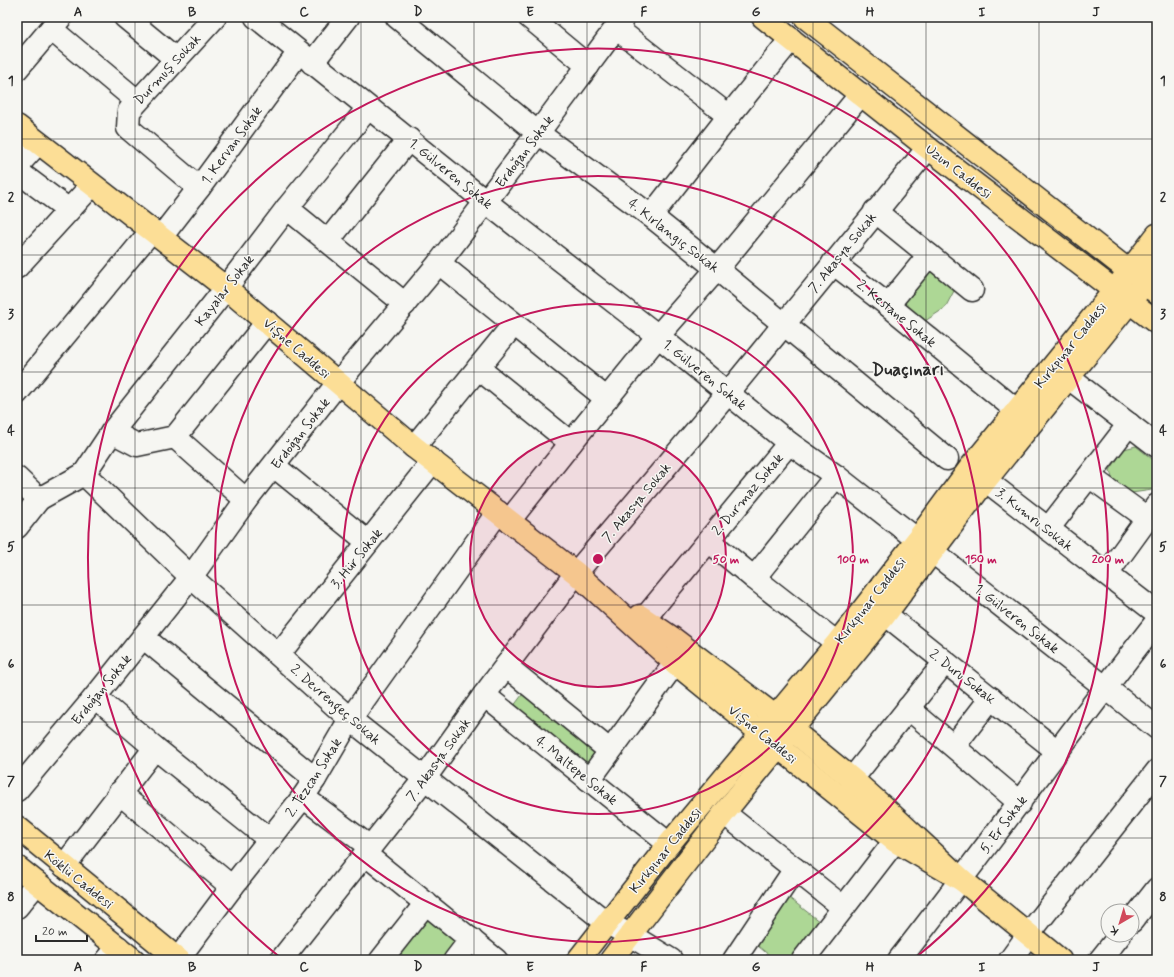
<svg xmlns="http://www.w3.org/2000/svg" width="1174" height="977" font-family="Mynerve,sans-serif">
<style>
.green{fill:#add795;stroke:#6c8160}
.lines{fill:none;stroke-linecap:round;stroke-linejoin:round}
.minor-casing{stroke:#2b2b2b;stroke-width:25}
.major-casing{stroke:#2b2b2b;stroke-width:25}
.minor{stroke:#f6f6f2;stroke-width:22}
.major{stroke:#fcde96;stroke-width:22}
.grid{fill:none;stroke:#2b2b2b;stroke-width:1;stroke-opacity:0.55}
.ring{fill:none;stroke:#c2185b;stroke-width:2}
.labels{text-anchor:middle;stroke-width:3;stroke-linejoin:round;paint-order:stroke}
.street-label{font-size:14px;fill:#2b2b2b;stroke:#f6f6f2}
.district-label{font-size:18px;font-weight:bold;fill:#2b2b2b;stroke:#f6f6f2}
.centre{fill:#c2185b;stroke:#f6f6f2;stroke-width:2}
.ring-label{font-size:12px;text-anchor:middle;font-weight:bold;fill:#c2185b;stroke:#f6f6f2;stroke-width:3;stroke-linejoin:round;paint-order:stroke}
.neatline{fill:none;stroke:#2b2b2b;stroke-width:1.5}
.grid-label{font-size:13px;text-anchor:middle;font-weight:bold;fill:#2b2b2b}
</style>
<rect width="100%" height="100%" fill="#f6f6f2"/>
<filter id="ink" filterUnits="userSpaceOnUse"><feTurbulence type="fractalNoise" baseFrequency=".025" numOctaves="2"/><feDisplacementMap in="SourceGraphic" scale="8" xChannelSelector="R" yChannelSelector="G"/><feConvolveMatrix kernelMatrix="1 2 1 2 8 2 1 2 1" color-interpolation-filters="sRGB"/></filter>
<g filter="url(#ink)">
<!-- green -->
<g class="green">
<polygon points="929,268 955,289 945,308 925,321 903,303"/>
<polygon points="1136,446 1157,463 1157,484 1152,490 1125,494 1113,482 1110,470 1124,449"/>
<polygon points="525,691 602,753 587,772 510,711"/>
<polygon points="788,897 820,922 790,960 775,960 753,942"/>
<polygon points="427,917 459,941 445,960 394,960"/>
</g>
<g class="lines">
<defs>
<g id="minor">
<polyline points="125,17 176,59"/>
<polyline points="256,17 486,202 658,336 789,443 836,476 1157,728"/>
<polyline points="397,17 538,133 651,216 717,269 947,459"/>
<polyline points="529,17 588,66"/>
<polyline points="616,28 729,116"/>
<polyline points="51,29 137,101"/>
<polyline points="312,63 348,17"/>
<polyline points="17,69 61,17"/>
<polyline points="17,166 38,143"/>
<polyline points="17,171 69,210"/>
<polyline points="199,188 128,128 129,111 215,17"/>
<polyline points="287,208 405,304"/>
<polyline points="875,211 972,290"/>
<polyline points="651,216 729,116 791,39"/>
<polyline points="161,237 199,188 299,52"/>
<polyline points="328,241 409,139"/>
<polyline points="439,263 607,399"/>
<polyline points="833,263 888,305 1016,410"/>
<polyline points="17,267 92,185"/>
<polyline points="888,305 929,255"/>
<polyline points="478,368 571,443"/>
<polyline points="1069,378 1157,446"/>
<polyline points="17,393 152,230"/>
<polyline points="112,432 137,445 175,437 246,500"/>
<polyline points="175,437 267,322"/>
<polyline points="414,447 514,324"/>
<polyline points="274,466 368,542"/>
<polyline points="971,469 1157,613"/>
<polyline points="84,474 112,432 226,288 287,208 368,108"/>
<polyline points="1089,476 1147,518"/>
<polyline points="17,478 39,499 84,474 191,577 350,719 607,923 630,935 671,960"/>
<polyline points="509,521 571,443 658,336 717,269 861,94"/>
<polyline points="17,527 39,499"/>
<polyline points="1048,529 1129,424"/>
<polyline points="709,541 754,578 837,643"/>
<polyline points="1107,574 1157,505"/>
<polyline points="754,578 836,476"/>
<polyline points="870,602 1057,751"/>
<polyline points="644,619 789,443"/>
<polyline points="143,637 315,779"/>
<polyline points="279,654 433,461"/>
<polyline points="506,666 609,750"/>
<polyline points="484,695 669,844"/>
<polyline points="95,697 155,748 270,840"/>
<polyline points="908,708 1020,803"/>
<polyline points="954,746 991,698"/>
<polyline points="852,779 945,662"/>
<polyline points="589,780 675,663"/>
<polyline points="17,790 95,697 191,577 246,500 338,383 439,263 538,133 624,17"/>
<polyline points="119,793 232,887"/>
<polyline points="303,797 370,847"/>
<polyline points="724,813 843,907"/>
<polyline points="365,854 496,960"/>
<polyline points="64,866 155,748"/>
<polyline points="17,907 37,883"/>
<polyline points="1132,921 1157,889"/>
<polyline points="178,959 232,887 303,797 315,779 350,719 498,512"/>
<polyline points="107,960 118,947"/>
<polyline points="281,960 425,778 484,695 576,573 728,393 928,148"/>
<polyline points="381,960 426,903"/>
<polyline points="455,960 471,939"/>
<polyline points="734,960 795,869"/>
<polyline points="803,960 895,841"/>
<path d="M899,960c88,-112 170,-227 258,-339"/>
<polyline points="1010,960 1028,935 1157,771"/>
<polyline points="1100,960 1120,935"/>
</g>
<g id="major">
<polyline points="763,17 928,148 1157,323"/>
<polyline points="805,17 1157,293"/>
<polyline points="17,126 226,288 414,447 576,573 675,663 777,746 895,841 962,880"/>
<polyline points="640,616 671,637 776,717 852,779 889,812 962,880 1060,960"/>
<polyline points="17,827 179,960"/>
<polyline points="17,867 134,960"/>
<polyline points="578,960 669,844 837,643 917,540 970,468 1114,291 1157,235"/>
<polyline points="611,960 724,813 885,615 985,481 1157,268"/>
</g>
</defs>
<!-- minor casing -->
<use href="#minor" class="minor-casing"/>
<!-- major casing -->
<use href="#major" class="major-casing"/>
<!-- minor -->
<use href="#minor" class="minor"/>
<!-- major -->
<use href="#major" class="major"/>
</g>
</g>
<!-- grid -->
<path class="grid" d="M135,17v943M248,17v943M361,17v943M474,17v943M587,17v943M700,17v943M813,17v943M926,17v943M1039,17v943M17,139h1140M17,255h1140M17,372h1140M17,488h1140M17,605h1140M17,722h1140M17,838h1140"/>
<!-- distance rings -->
<circle cx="598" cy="559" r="128" fill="#c2185b" fill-opacity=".12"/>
<g class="ring">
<circle cx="598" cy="559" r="128"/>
<circle cx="598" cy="559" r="255"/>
<circle cx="598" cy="559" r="383"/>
<path d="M281 958A510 510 0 1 1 915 958"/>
</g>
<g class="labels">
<!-- street labels -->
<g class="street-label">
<text transform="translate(167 69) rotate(-47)" y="5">Durmuş Sokak</text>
<text transform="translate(231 145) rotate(-54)" y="5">1. Kervan Sokak</text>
<text transform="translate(524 151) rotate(-53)" y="5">Erdoğan Sokak</text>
<text transform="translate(959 171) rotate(38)" y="5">Uzun Caddesi</text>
<text transform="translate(451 173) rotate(39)" y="5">1. Gülveren Sokak</text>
<text transform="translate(674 235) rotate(38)" y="5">4. Kırlangıç Sokak</text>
<text transform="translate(842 252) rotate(-51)" y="5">7. Akasya Sokak</text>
<text transform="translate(224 290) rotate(-52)" y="5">Kayalar Sokak</text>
<text transform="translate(897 313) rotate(39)" y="5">2. Kestane Sokak</text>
<text transform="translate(1070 345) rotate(-51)" y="5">Kırkpınar Caddesi</text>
<text transform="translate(297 348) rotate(41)" y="5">Vişne Caddesi</text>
<text transform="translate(705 374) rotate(39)" y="5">1. Gülveren Sokak</text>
<text transform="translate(300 433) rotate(-52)" y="5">Erdoğan Sokak</text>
<text transform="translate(747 494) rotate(-50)" y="5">2. Durmaz Sokak</text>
<text transform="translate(636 502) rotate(-50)" y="5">7. Akasya Sokak</text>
<text transform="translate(1035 519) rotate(38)" y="5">3. Kumru Sokak</text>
<text transform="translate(356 558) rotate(-51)" y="5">3. Hür Sokak</text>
<text transform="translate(870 600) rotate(-52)" y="5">Kırkpınar Caddesi</text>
<text transform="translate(1017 618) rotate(38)" y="5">1. Gülveren Sokak</text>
<text transform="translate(963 676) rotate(38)" y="5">2. Duru Sokak</text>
<text transform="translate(101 689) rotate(-51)" y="5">Erdoğan Sokak</text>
<text transform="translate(336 704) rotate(41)" y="5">2. Devrengeç Sokak</text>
<text transform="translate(763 734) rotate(39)" y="5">Vişne Caddesi</text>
<text transform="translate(438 759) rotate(-54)" y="5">7. Akasya Sokak</text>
<text transform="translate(577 770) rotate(39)" y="5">4. Maltepe Sokak</text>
<text transform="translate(313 777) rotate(-57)" y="5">2. Tezcan Sokak</text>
<text transform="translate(1003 824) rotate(-53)" y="5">5. Er Sokak</text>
<text transform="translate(665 850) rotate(-51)" y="5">Kırkpınar Caddesi</text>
<text transform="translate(79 879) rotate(39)" y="5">Köklü Caddesi</text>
</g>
<!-- district labels -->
<g class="district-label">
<text x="908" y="375">Duaçınarı</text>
</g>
</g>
<circle cx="598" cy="559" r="6" class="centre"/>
<g class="ring-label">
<text x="726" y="563">50 m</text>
<text x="853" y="563">100 m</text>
<text x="981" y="563">150 m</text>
<text x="1108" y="563">200 m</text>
</g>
<!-- margin -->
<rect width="1174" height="977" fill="none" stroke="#f6f6f2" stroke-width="44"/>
<!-- north arrow -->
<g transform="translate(1120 923) rotate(218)"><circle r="19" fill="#f6f6f2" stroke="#a5a5a2"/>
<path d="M0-3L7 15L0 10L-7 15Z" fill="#d1495b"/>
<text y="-6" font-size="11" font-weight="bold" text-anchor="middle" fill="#2b2b2b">K</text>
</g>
<!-- scale -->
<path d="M36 935v6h51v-6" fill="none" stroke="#2b2b2b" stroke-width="2"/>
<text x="42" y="935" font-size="12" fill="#2b2b2b" stroke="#f6f6f2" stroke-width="3" paint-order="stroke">20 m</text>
<rect x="22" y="22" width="1130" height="933" class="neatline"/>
<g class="grid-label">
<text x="78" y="16">A</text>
<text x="192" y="16">B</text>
<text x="304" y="16">C</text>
<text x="418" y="16">D</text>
<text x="530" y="16">E</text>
<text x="644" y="16">F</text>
<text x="756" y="16">G</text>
<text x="870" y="16">H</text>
<text x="982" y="16">I</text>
<text x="1096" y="16">J</text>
<text x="11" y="85">1</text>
<text x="1163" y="85">1</text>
<text x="11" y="201">2</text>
<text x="1163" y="201">2</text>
<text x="11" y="318">3</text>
<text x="1163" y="318">3</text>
<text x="11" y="435">4</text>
<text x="1163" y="435">4</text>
<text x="11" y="551">5</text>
<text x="1163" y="551">5</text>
<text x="11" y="668">6</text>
<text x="1163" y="668">6</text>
<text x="11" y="785">7</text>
<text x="1163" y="785">7</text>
<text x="11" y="901">8</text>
<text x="1163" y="901">8</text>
<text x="78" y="971">A</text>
<text x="192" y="971">B</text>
<text x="304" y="971">C</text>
<text x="418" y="971">D</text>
<text x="530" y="971">E</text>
<text x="644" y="971">F</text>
<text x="756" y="971">G</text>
<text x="870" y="971">H</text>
<text x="982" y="971">I</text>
<text x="1096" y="971">J</text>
</g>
</svg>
